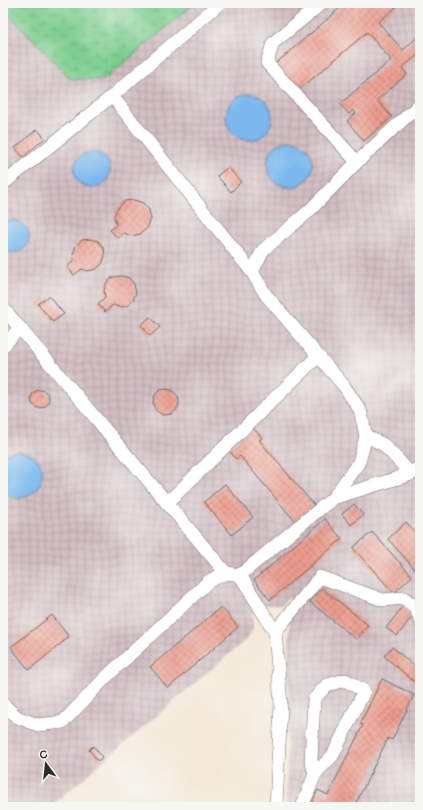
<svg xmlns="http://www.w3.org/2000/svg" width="423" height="810" font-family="'Balsamiq Sans',sans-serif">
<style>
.industrial{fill:url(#industrial-grid)}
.wetland{fill:url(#wetland-marsh);stroke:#537c5c}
.water{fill:#7ab8ee;stroke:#52728c}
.building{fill:url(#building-cross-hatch)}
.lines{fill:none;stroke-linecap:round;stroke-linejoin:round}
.minor-casing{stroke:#716d67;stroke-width:14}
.minor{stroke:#fff;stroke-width:13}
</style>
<defs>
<pattern id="industrial-grid" width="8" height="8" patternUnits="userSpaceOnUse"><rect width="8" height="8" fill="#d2bec2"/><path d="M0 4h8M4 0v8" fill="none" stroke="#b4a3a7"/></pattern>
<pattern id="wetland-marsh" width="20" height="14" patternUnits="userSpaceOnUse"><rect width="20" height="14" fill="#7bcd8e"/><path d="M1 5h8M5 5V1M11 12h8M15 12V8" fill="none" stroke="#6ab07b"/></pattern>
<pattern id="building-cross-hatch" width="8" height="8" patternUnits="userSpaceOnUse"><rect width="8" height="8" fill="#ee9e90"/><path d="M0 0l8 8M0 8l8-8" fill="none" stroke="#c18176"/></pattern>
</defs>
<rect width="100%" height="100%" fill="#f6f6f2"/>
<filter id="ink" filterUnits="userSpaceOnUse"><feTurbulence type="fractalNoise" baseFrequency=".025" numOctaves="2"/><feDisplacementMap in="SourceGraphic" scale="8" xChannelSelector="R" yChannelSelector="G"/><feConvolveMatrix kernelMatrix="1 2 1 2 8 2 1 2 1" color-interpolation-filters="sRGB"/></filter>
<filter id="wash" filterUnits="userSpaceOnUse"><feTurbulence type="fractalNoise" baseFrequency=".012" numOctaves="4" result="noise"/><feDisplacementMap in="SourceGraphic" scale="16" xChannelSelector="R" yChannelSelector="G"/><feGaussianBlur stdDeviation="0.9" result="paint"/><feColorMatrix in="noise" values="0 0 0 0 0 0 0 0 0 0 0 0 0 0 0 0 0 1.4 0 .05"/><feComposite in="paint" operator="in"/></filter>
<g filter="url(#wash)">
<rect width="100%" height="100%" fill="#f4e8d7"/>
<!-- industrial -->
<polygon class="industrial" points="3,3 420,3 420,807 286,807 290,597 281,605 262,605 252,613 253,628 248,638 50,807 3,807"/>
<!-- wetland -->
<polygon class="wetland" points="3,3 195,3 104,80 71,79 3,8"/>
<!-- water -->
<g class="water">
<circle cx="249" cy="117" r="23"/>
<circle cx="290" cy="164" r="23"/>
<circle cx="92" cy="170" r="18"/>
<path d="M13,220c28,8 16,41 -10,31v-28z"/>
<path d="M16,451c51,4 17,68 -13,40v-34l4,-3z"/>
</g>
<g id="blocks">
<!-- building -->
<g class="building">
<polygon points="346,3 401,3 378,22 403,50 420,35 420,53 402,68 407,74 377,100 392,117 364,141 347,121 356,113 353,110 349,114 340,104 391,60 367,32 298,91 275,64"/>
<polygon points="37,129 45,138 23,157 15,148"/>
<polygon points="228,167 241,182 231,192 217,176"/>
<polygon points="134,200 143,203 149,210 151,219 147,228 140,234 131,236 124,233 118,238 110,230 116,225 114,216 118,208 125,201"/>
<polygon points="90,239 98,241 104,248 105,256 102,264 96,269 88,271 82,269 74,275 67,267 74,260 73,254 76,246 82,240"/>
<polygon points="121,276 129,278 134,284 136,293 133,300 127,306 119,307 113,305 105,312 98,304 105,297 104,290 107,282 113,277"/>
<polygon points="49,296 64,314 53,322 38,304"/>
<polygon points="150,317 160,327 150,336 141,325"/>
<circle cx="166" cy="402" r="13"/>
<circle cx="40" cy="399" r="9"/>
<polygon points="253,428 262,438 259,440 314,505 295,521 240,456 236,459 228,449"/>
<polygon points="225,484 253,517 232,535 204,502"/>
<polygon points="354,504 363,515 351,525 342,514"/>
<polygon points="325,519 342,539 270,600 254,580"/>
<polygon points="406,522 420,537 420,575 388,539"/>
<polygon points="372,532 412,576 394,593 353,548"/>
<polygon points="322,588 368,625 356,639 310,602"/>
<polygon points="403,606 414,614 397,636 386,628"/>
<polygon points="221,607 238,627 168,688 150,667"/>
<polygon points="52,615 69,637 29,670 11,647"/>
<polygon points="392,647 420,671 420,682 418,685 384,656"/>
<polygon points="382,679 414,695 392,740 388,738 354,807 320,807 312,802 318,790 328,795 363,725 360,724"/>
<polygon points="93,746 102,757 98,761 89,750"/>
</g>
</g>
</g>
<g filter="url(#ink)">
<use href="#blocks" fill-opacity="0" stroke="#716d67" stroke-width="1"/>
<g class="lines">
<defs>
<g id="minor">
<polyline points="322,3 273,43 267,63 357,162"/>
<polyline points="112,96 252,272"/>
<polyline points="3,184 112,96 220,3"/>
<polyline points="3,308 226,573 240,575"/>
<polyline points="3,346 20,328"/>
<polyline points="366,436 384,445 411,474"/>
<polyline points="333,498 411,474 420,466"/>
<polyline points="167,503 318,356"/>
<polyline points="275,632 320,577 383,600 404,598 415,607 420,619"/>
<polyline points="3,704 17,717 38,725 63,722 105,678 209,581 226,573"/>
<polyline points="276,807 281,704 275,632 240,575 333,498 359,462 366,436 360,410 344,386 266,295 252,272 263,250 308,212 357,162 420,104"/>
<polyline points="302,807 315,774 333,755 364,691 345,680 327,685 314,699 311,760 315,774"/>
</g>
</defs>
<!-- minor casing -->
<use href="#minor" class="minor-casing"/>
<!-- minor -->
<use href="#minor" class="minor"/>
</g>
</g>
<!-- margin -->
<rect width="423" height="810" fill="none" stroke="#f6f6f2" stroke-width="16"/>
<!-- north arrow -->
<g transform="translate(46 764) rotate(345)" stroke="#f6f6f2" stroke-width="3" paint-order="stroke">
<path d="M0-3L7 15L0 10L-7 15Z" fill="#2b2b2b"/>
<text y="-6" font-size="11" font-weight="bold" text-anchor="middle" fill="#2b2b2b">С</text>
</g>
</svg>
